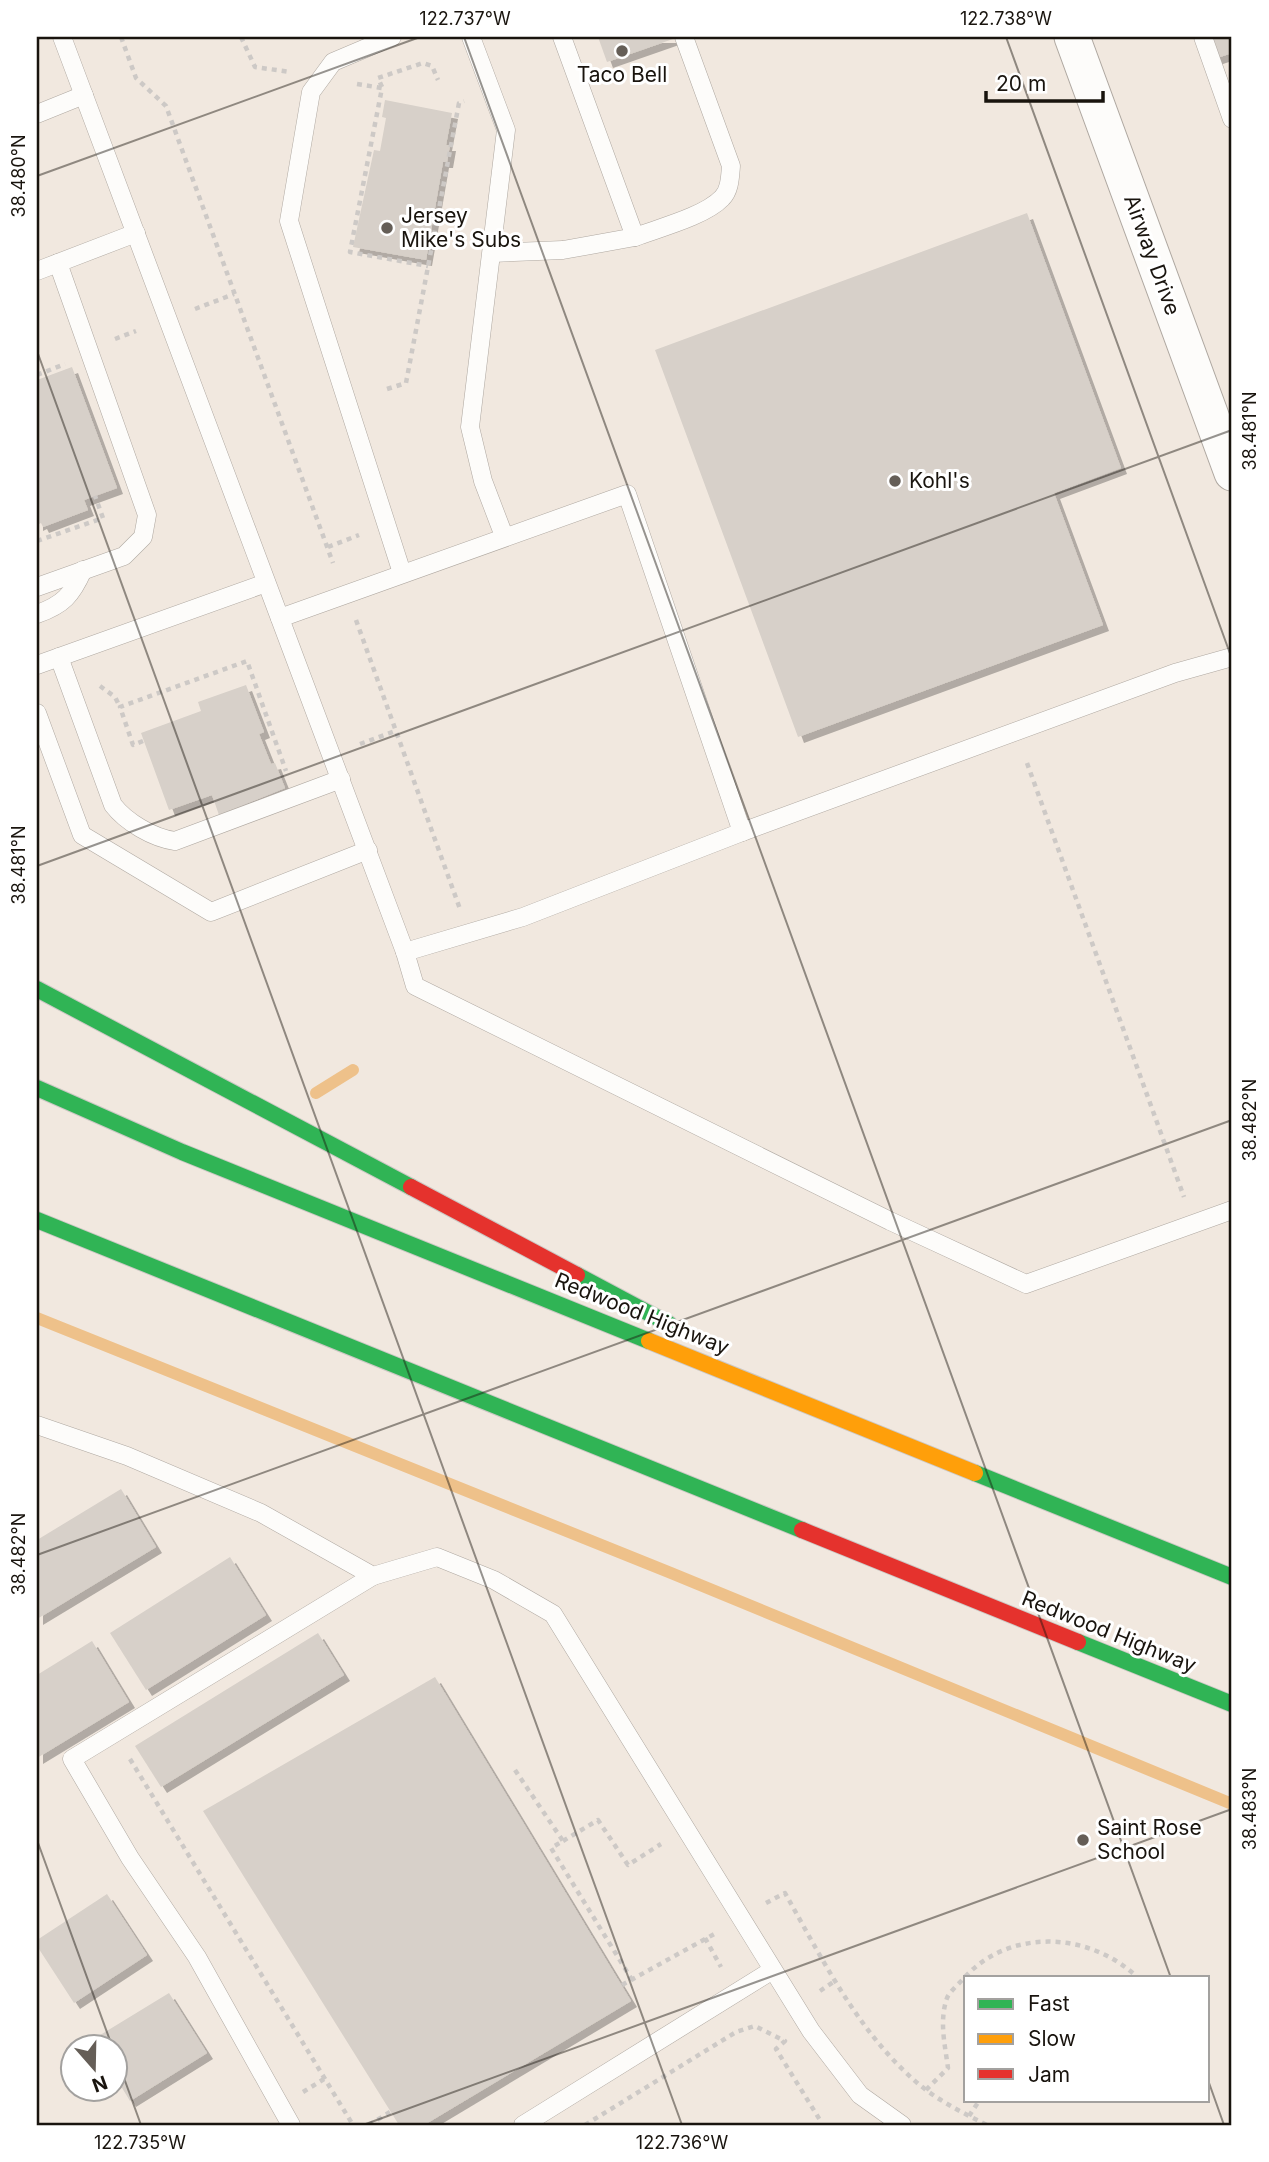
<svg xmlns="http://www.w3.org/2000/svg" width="1269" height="2162" font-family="Inter,sans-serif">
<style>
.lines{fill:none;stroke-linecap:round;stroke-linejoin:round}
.stream{stroke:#eec18a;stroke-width:12}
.building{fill:#d7d0c9;filter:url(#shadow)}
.lane-casing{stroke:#afa8a1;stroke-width:19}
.street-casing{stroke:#afa8a1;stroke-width:37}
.fast-casing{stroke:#ccc8c4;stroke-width:18}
.slow-casing{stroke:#ccc8c4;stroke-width:18}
.jam-casing{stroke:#ccc8c4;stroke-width:18}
.path{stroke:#cdc9c6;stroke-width:4.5;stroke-dasharray:5 5;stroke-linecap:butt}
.lane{stroke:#fdfcfa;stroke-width:18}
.street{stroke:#fdfcfa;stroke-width:35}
.fast{stroke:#30b455;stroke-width:16}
.slow{stroke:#ff9f0a;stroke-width:16}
.jam{stroke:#e5322d;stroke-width:16}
.ticks{fill:none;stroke:#19140e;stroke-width:2;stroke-opacity:0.45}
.poi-dot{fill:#655e57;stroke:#fff;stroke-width:2.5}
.labels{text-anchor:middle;stroke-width:6;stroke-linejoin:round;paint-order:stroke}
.poi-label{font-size:21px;fill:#19140e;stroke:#fff;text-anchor:start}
.street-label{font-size:21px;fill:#19140e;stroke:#fff}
.neatline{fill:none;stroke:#19140e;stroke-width:2.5}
.ticks-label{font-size:18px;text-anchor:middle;fill:#19140e}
</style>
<defs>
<filter id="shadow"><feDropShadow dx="6" dy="6" stdDeviation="0" flood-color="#0004"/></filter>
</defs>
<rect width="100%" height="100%" fill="#f1e8df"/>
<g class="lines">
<!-- stream -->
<g class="stream">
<polyline points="316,1093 353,1070"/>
<polyline points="37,1318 671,1573 1232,1804"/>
</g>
</g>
<!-- building -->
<g class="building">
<polygon points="598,37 672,37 673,39 607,62"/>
<polygon points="1205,37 1232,37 1232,53 1214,59"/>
<polygon points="385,100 452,113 446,145 450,145 447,162 443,162 426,260 353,247 374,150 380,151 386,118 382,117"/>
<polygon points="1027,213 1121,468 1054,493 1103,625 798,737 655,350"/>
<polygon points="72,367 117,488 84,500 88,510 43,527 41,523 37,525 37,380"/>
<polygon points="246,685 264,732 259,734 271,764 275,763 285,788 219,815 212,795 169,810 141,733 201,711 198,702"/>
<polygon points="121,1489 156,1547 37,1619 37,1540"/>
<polygon points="230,1557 266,1615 146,1690 110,1633"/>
<polygon points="318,1633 344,1675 161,1787 135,1746"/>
<polygon points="92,1641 129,1702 37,1758 37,1675"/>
<polygon points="435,1677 631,2001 424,2125 399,2125 203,1811"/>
<polygon points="107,1894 147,1955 74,2003 37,1946 37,1940"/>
<polygon points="169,1993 207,2053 130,2101 116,2078 116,2046 96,2046 92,2040"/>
</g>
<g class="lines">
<defs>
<g id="lane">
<polyline points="62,37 405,952"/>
<polyline points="392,37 333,62 311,92 289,221 402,573"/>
<polyline points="471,37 506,130 470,427 483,481 504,536"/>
<polyline points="1203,37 1232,119"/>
<polyline points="37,114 84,95"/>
<path d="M635,237c24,-9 70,-21 87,-39 8,-8 8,-21 9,-32l-47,-129"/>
<polyline points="492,253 563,250 635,237 562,37"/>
<polyline points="37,271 136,233"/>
<polyline points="37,587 124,556 143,537 147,515 58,263"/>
<path d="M37,614c26,-9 35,-19 46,-44"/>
<polyline points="280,618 627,494 742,832 1175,673 1232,657"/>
<path d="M59,657l54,148c13,17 40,33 62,36l166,-62"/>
<polyline points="37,665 266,583"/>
<polyline points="37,713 82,835 211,912 368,850"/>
<polyline points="742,832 523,917 405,952 415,986 890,1221 1026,1284 1232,1210"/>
<polyline points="37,1425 127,1456 261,1513 373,1576 437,1557 494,1580 553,1614 811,2031 860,2095 902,2125"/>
<polyline points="291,2125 197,1957 130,1858 72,1759 373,1576"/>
<polyline points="523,2125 771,1971"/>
</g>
<polyline id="street" points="1072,37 1232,473"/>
<g id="fast">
<polyline points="37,989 411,1187"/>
<polyline points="37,1088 182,1152 649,1341"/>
<polyline points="37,1220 802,1530"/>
<polyline points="577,1275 669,1324"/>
<polyline points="975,1473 1232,1577"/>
<polyline points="1078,1642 1232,1704"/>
</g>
<polyline id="slow" points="649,1341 975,1473"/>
<g id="jam">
<polyline points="411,1187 577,1275"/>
<polyline points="802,1530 1078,1642"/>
</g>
</defs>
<!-- lane casing -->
<use href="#lane" class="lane-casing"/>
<!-- street casing -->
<use href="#street" class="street-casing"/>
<!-- fast casing -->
<use href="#fast" class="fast-casing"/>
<!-- slow casing -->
<use href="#slow" class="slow-casing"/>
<!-- jam casing -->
<use href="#jam" class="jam-casing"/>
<!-- path -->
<g class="path">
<polyline points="121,37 136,78 166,106 333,563"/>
<polyline points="241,37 255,67 290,72"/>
<polyline points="357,84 382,88 350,252 428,266"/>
<polyline points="382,87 378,78 423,63 432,66 438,80"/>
<polyline points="195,309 234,294"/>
<polyline points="115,339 136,331"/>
<polyline points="37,375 65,364"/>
<polyline points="387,389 406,383 459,103 464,101"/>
<polyline points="37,541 103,518 95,496"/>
<polyline points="328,547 359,535"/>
<polyline points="356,620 460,909"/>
<polyline points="100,686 115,697 120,707"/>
<polyline points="143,741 133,745 120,707 247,661 286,771"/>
<polyline points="360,744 395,731"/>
<polyline points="1027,763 1184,1197"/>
<polyline points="130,1759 353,2125"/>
<polyline points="515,1770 563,1841 551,1848 632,1980"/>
<polyline points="563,1841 598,1820 628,1865 661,1844"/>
<path d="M766,1903l19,-10c39,69 77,147 141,197 19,14 41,25 61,35"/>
<polyline points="705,1938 721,1967"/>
<polyline points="622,1985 716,1933"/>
<polyline points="820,1991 835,1981"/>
<path d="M926,2090l22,-22c-3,-23 -9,-47 -1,-70 3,-7 12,-14 17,-20 46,-51 127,-46 174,0"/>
<polyline points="303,2092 324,2079"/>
<polyline points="969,2116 979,2101"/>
<polyline points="369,2125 390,2112"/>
<polyline points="585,2125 736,2032 755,2026 785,2041 776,2049 820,2120"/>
</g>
<!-- lane -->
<use href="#lane" class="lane"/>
<!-- street -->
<use href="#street" class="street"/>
<!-- fast -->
<use href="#fast" class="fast"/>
<!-- slow -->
<use href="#slow" class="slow"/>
<!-- jam -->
<use href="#jam" class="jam"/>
</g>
<!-- ticks -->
<path class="ticks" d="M464,37l707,1941M1006,37l226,622M37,176l383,-139M37,351l645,1774M37,866l1195,-436M37,1555l1195,-435M37,1840l75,206M116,2056l25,69M1208,2080l16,45M363,2125l869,-316"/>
<!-- markers -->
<g class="poi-dot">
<circle cx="622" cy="51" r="7"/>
<circle cx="387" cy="228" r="7"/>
<circle cx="895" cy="481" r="7"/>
<circle cx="1083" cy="1840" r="7"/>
</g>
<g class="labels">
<!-- poi labels -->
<g class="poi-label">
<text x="622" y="82" text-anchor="middle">Taco Bell</text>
<text x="401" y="223">Jersey<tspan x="401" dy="24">Mike's Subs</tspan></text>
<text x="909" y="488">Kohl's</text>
<text x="1097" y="1835">Saint Rose<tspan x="1097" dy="24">School</tspan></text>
</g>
<!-- street labels -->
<g class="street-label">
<text transform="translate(1152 255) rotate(70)" y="7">Airway Drive</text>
<text transform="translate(642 1314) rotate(22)" y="7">Redwood Highway</text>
<text transform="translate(1109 1632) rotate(22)" y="7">Redwood Highway</text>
</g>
</g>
<!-- border -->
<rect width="1269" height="2162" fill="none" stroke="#ffffff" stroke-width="77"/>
<!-- legend -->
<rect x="964" y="1976" width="245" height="126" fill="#ffffff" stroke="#a3a19f" stroke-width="2"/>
<rect x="978" y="1999" width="35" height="10" fill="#30b455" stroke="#a3a19f" stroke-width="2"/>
<text x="1028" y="2011" font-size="21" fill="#19140e">Fast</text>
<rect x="978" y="2034" width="35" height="10" fill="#ff9f0a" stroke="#a3a19f" stroke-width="2"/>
<text x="1028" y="2046" font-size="21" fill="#19140e">Slow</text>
<rect x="978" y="2069" width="35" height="10" fill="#e5322d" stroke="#a3a19f" stroke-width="2"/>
<text x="1028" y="2082" font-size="21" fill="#19140e">Jam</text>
<!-- north arrow -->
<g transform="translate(94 2068) rotate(160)"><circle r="33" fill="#ffffff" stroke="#a3a19f" stroke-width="2"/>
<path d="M0-5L12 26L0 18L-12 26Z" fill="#655e57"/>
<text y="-10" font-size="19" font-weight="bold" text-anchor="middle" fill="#19140e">N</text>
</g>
<!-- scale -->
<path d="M986 91v10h117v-10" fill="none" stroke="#19140e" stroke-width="3.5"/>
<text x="996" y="91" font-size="21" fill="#19140e" stroke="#ffffff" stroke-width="5" paint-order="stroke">20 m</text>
<rect x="38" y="38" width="1192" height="2086" class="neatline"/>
<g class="ticks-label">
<text x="465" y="25">122.737°W</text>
<text x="1006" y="25">122.738°W</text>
<text transform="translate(19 176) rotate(-90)" y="6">38.480°N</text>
<text transform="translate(1250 431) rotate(-90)" y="6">38.481°N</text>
<text transform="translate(19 865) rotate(-90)" y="6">38.481°N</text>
<text transform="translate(1250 1120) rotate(-90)" y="6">38.482°N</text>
<text transform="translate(19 1554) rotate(-90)" y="6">38.482°N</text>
<text transform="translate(1250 1809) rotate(-90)" y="6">38.483°N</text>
<text x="140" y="2149">122.735°W</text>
<text x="682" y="2149">122.736°W</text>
</g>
</svg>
